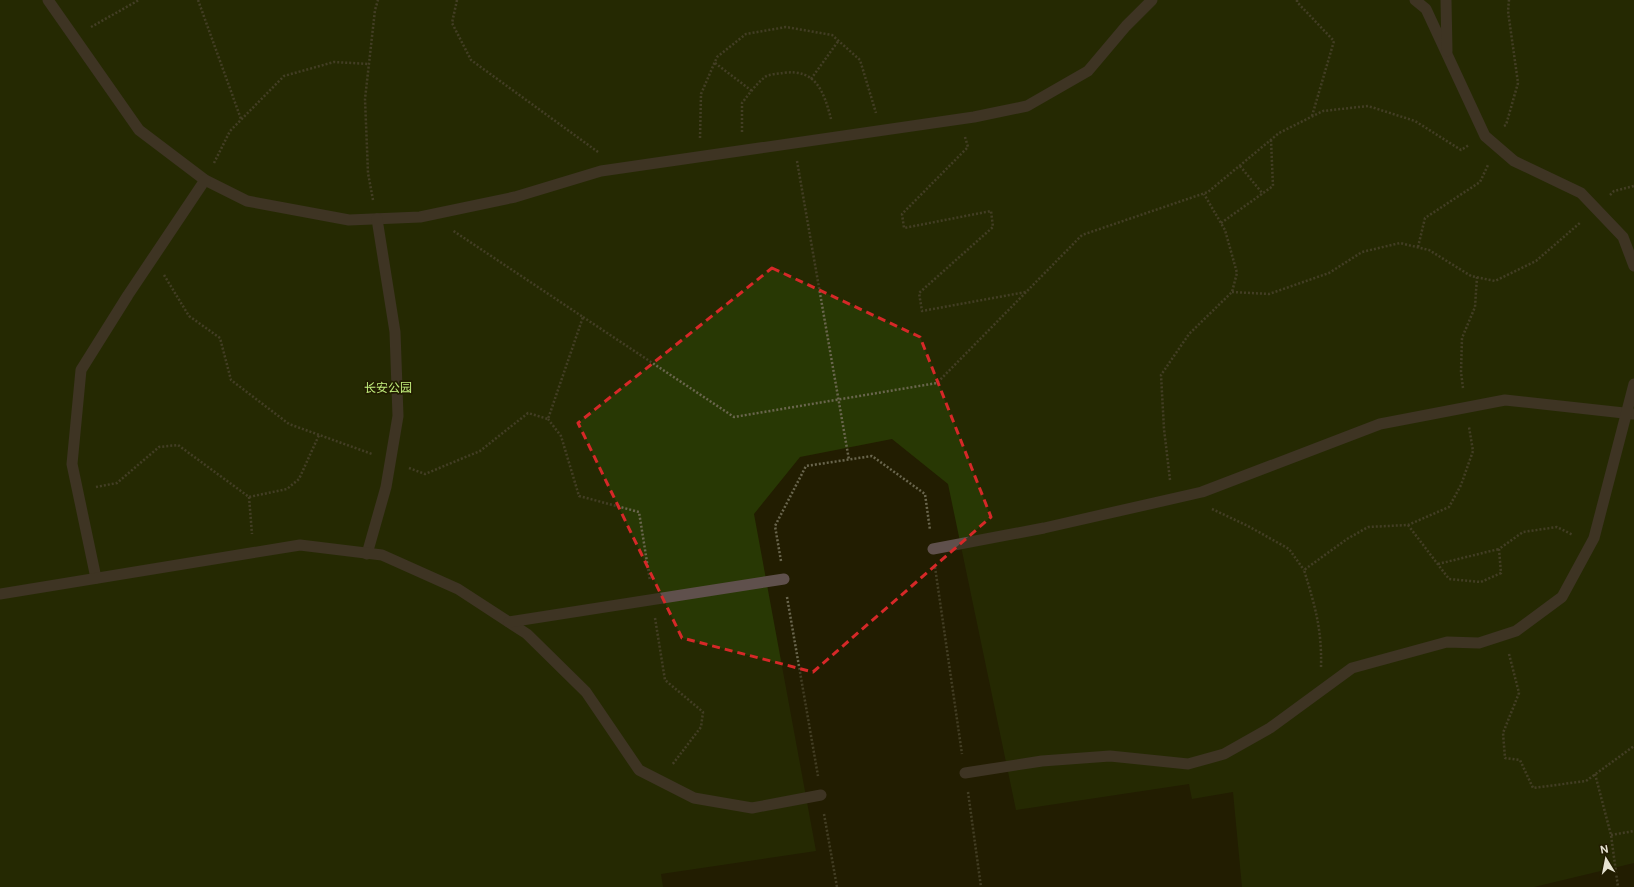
<svg xmlns="http://www.w3.org/2000/svg" width="1634" height="887" font-family="'DM Sans','Noto Sans SC',sans-serif">
<style>
.green{fill:#283804}
.lines{fill:none;stroke-linecap:round;stroke-linejoin:round}
.path{stroke:#6a664e;stroke-width:2.5;stroke-dasharray:2 2;stroke-linecap:butt}
.service{stroke:#5f504c;stroke-width:11}
.marked{fill:none;stroke:#d62828;stroke-width:3;stroke-dasharray:8 5;stroke-linejoin:round}
.labels{text-anchor:middle;stroke-width:3.5;stroke-linejoin:round;paint-order:stroke}
.park-label{font-size:12px;fill:#c2ee7c;stroke:#221d01}
</style>
<rect width="100%" height="100%" fill="#221d01"/>
<!-- green -->
<polygon class="green" points="0,0 1634,0 1634,863 1534,887 1242,887 1233,792 1192,799 1189,784 1016,810 948,484 892,439 800,457 754,514 816,851 661,874 663,887 0,887"/>
<g class="lines">
<!-- path -->
<g class="path">
<polyline points="198,0 241,119"/>
<polyline points="457,0 452,23 471,60 598,152"/>
<polyline points="1297,0 1297,2 1334,41 1312,116"/>
<polyline points="91,27 139,0"/>
<polyline points="715,63 752,91"/>
<polyline points="811,79 839,40"/>
<polyline points="1504,126 1506,125 1518,83 1508,11 1509,0"/>
<path d="M742,132v-29c7,-9 14,-19 23,-26 4,-3 12,-3 18,-4 33,-5 41,19 48,46"/>
<polyline points="965,137 968,147 902,214 904,228 991,211 993,227 919,293 922,311 1026,292"/>
<polyline points="700,138 701,94 717,57 746,34 786,27 832,35 860,60 876,113"/>
<polyline points="797,161 849,460"/>
<polyline points="214,163 230,131 284,76 334,62 369,64"/>
<polyline points="1240,166 1263,194"/>
<polyline points="1610,195 1614,191 1634,186"/>
<polyline points="373,200 368,173 365,99 375,10 378,0"/>
<polyline points="1221,223 1273,186 1271,140"/>
<polyline points="1418,247 1425,218 1480,182 1488,165"/>
<polyline points="164,275 189,316 220,338 231,380 289,424 372,454"/>
<polyline points="1232,292 1269,294 1329,273 1362,252 1400,243 1429,250 1471,276 1495,281 1536,261 1581,222"/>
<polyline points="583,317 734,417 937,383 1082,235 1208,192 1279,133 1323,111 1368,106 1415,121 1461,150 1469,145"/>
<polyline points="1463,388 1461,372 1462,338 1475,307 1477,277"/>
<polyline points="548,419 561,436 579,496 639,512 650,581"/>
<polyline points="409,468 425,474 480,451 528,413 548,419 583,317 452,230"/>
<polyline points="1170,480 1164,429 1161,375 1189,334 1232,292 1237,273 1225,230 1204,194"/>
<polyline points="96,487 117,483 159,447 178,445 249,497 287,489 299,479 319,435"/>
<polyline points="249,497 252,534"/>
<polyline points="1212,509 1248,526 1289,549 1304,570"/>
<polyline points="1408,525 1449,579 1481,582 1501,573 1499,549 1523,532 1557,527 1573,535"/>
<polyline points="781,561 775,526 806,466 872,456 925,494 930,530"/>
<polyline points="1438,564 1499,549"/>
<polyline points="935,567 962,754"/>
<polyline points="787,597 818,776"/>
<polyline points="655,618 665,680 703,712 701,727 672,765"/>
<polyline points="1509,654 1519,693 1503,733 1505,758 1520,760 1533,788 1586,781 1634,746"/>
<path d="M1321,667c1,-38 -6,-61 -17,-97l43,-31 21,-12 40,-2 41,-18 12,-22 12,-34 -4,-24"/>
<polyline points="1595,774 1611,835 1618,887"/>
<polyline points="968,792 981,887"/>
<polyline points="824,814 837,887"/>
<polyline points="1611,835 1634,831"/>
</g>
<!-- service -->
<g class="service">
<polyline points="48,0 139,130 205,180 247,201 349,220 420,217 515,197 601,171 974,117 1027,106 1088,71 1126,26 1152,0"/>
<polyline points="1415,0 1426,9 1485,136 1514,161 1581,193 1623,237 1634,266"/>
<polyline points="1446,0 1447,51"/>
<polyline points="933,549 1044,528 1202,492 1380,424 1505,400 1633,414"/>
<polyline points="367,554 386,487 398,416 395,332 377,219"/>
<polyline points="96,578 72,464 81,370 128,295 205,180"/>
<polyline points="0,594 300,545 382,555 458,589 527,634 586,692 639,770 694,798 752,808 821,795"/>
<polyline points="509,622 784,579"/>
<polyline points="965,773 1042,761 1110,756 1188,764 1224,754 1270,728 1352,668 1447,642 1479,643 1516,631 1562,597 1594,538 1634,384"/>
</g>
</g>
<!-- marked area -->
<path d="M0 0H1634V887H0ZM772,268l148,69 71,180 -178,155 -131,-34 -104,-215z" fill="#221d01" fill-opacity=".55" fill-rule="evenodd"/>
<path class="marked" d="M772,268l148,69 71,180 -178,155 -131,-34 -104,-215z"/>
<g class="labels">
<!-- park labels -->
<g class="park-label">
<text x="388" y="392">长安公园</text>
</g>
</g>
<!-- north arrow -->
<g transform="translate(1606 859) rotate(350)" stroke="#221d01" stroke-width="3" paint-order="stroke">
<path d="M0-3L7 15L0 10L-7 15Z" fill="#e6e3d2"/>
<text y="-6" font-size="11" font-weight="bold" text-anchor="middle" fill="#e6e3d2">N</text>
</g>
</svg>
